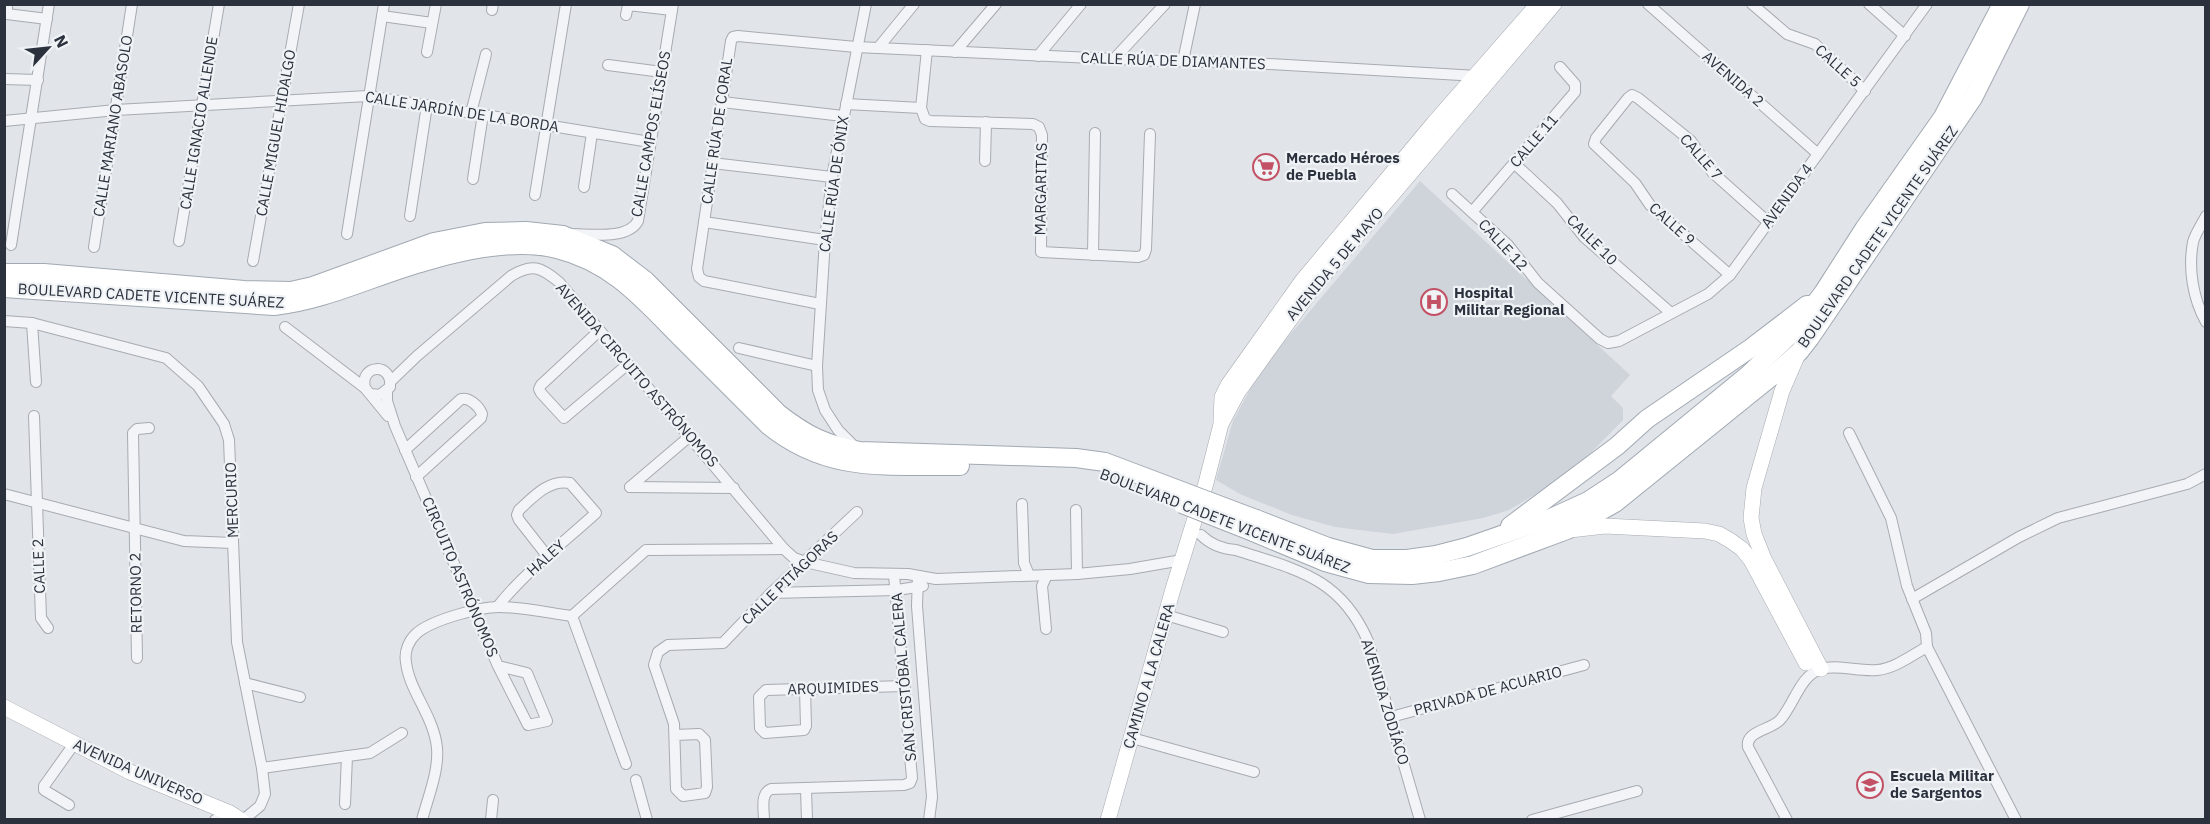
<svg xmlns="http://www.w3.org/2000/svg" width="2210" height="824" font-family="'IBM Plex Sans',sans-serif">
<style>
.built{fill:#cfd3da}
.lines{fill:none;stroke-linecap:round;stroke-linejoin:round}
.street-casing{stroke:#a7abb2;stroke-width:12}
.secondary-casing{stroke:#a7abb2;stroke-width:16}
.primary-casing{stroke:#a1a9b3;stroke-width:20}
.street{stroke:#f3f4f7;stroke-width:10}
.secondary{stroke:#fff;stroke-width:15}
.primary{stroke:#fff;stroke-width:18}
.primary-bridge-casing{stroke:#a1a9b3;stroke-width:20;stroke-linecap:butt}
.primary-bridge{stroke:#fff;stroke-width:18}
.labels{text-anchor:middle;stroke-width:4.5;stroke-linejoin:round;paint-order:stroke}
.street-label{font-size:15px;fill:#2b323e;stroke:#f0f3f6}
.poi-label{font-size:15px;font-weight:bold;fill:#2b323e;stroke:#f0f3f6;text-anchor:start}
</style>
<rect width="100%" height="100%" fill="#e1e4e8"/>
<!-- built -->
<polygon class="built" points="1420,181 1630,375 1611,396 1623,408 1623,420 1571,473 1509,510 1483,518 1393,534 1335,527 1292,515 1240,494 1216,480 1233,421 1261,369"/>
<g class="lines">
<defs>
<g id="street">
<polyline points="7,4 7,14 47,19"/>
<polyline points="1648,4 1818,154"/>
<polyline points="1752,4 1787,34 1815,44 1865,91"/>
<polyline points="1869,4 1905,36"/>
<polyline points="492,10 493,4"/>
<polyline points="626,15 628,5 672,10"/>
<polyline points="382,16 432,23"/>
<polyline points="878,48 914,4"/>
<polyline points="927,50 921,108 925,119 930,121 1033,124 1039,127 1042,135 1041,252 1138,257 1144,255 1146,249 1150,134"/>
<polyline points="427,52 436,4"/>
<polyline points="955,52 996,4"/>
<polyline points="1038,56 1081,4"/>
<polyline points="1114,59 1165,4"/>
<polyline points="1183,61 1195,4"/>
<polyline points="608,65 662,72"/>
<polyline points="4,79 38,80"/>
<polyline points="722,102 843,116"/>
<polyline points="846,104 921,108"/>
<polyline points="471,113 486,54"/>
<polyline points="4,121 116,110 368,96 650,142"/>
<polyline points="985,161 986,122"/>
<polyline points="712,163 832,177"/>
<polyline points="1515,164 1557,203 1584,237 1671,313"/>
<polyline points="473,179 483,114"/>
<polyline points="584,187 592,133"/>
<polyline points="1452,194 1508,245 1538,283 1600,339 1608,343 1619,341 1708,294 1730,275 1927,4"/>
<polyline points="535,195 566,4"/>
<polyline points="1472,212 1575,92 1575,84 1560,67"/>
<polyline points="410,216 427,105"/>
<path d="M2206,216c-4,8 -11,18 -13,26 -5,27 0,57 13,80"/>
<polyline points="704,222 825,240"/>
<polyline points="347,234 384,4"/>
<path d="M572,234c18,0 56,6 66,-13l35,-217"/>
<polyline points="179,241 219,4"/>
<polyline points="11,245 49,4"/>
<polyline points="94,247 132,4"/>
<polyline points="1093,255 1095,133"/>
<polyline points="253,261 299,4"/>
<polyline points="1730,275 1650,205 1635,183 1594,144 1596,138 1628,98 1632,95 1638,98 1691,141 1712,172 1768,222"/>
<polyline points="820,304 704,281 699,277 697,269 731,41 733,37 738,36 856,47 1159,61 1252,63 1478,76"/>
<polyline points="4,321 32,323 166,358 198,386 224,424 229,440 237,642 262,768 265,794 260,806 243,820"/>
<polyline points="32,323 36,382"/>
<polyline points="285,327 365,388"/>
<polyline points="599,331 541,385 539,389 541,393 564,418 628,364"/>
<polyline points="739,348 817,366"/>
<path d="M390,382l27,-26 94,-80c21,-13 30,-9 48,6l225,267 10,9 11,4 49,11 54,1 28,5 141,-5 53,-5 52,-9"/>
<polyline points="387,391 387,401 395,426 498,666 528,725 547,721 527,673 498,666"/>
<path d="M371,394l9,1 10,-8c3,-25 -31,-23 -25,1l23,28"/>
<polyline points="34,416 41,618 48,628"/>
<polyline points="1849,433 1891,518 1907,586 1926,633 1927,647 2016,820"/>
<polyline points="855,447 838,430 825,410 818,390 817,366 825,240 832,177 866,4"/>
<path d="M405,450l56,-51c8,-2 18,7 21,15l-1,4 -65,59"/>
<polyline points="630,487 734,488"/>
<polyline points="630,487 690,436"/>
<polyline points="4,494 184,541 233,543"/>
<polyline points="1022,504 1024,563 1029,575"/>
<polyline points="1076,510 1077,574"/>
<path d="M1201,535c10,10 22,14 35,15 61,20 104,27 132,91l52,179"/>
<polyline points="918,576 917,606 932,797 929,820"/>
<polyline points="771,593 897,590 923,586"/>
<polyline points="1912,599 2019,537 2058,518 2187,484 2206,474"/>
<path d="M498,606c28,-35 65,-63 98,-93l-26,-30c-21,-4 -37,14 -51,27l-2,5 2,5 29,37"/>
<polyline points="1166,615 1223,632"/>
<polyline points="572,616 646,550 784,549"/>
<polyline points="572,616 626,764"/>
<polyline points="1046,629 1042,586 1047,575"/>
<polyline points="137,658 133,433 137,429 149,428"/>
<polyline points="245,683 300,697"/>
<polyline points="805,689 806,726 804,730 765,733 760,728 759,697 766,690 905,686"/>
<polyline points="1391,717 1584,665"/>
<polyline points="675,735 699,734 705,740 707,787 705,793 683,796 676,789 674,724 654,665 658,652 668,645 723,643 771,593 857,512"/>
<polyline points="1132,738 1254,772"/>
<polyline points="262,768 370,753 402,733"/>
<polyline points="636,780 647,820"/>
<polyline points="806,789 807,820"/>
<polyline points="345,804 347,756"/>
<polyline points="69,805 44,790 44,786 74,744"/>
<polyline points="215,820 230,813"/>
<path d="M422,820c6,-23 17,-49 15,-72 -3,-32 -28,-57 -31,-86 -2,-11 3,-22 11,-29 15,-13 62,-26 82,-26 24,0 49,6 73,9"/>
<polyline points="491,820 493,800"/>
<path d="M764,820c0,-11 -4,-26 7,-31l133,-4 6,-2 2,-5 -18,-203"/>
<polyline points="1532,820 1637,791"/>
<path d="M1787,820l-39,-73c-3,-16 23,-17 32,-27 14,-15 20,-45 41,-51 17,-5 38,3 56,1 17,-1 35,-15 50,-23"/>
</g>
<g id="secondary">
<polyline points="1798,354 1782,391 1754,488 1751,518 1754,534 1764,559 1821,669"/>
<polyline points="1221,421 1222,397 1228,385 1302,281 1433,124 1538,4"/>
<polyline points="1570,530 1605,526 1705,531 1719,534 1731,541 1742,549 1751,560 1806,663"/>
<polyline points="4,707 130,772 230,813 241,820"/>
<polyline points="1108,820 1173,589 1206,483 1221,424 1238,392 1312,289 1554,4"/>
</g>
<g id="primary">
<path d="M4,273h40l200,17 47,1 22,-5 121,-44 51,-10 41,-1 37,4 49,20 34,26 133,133c27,21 47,31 81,37l216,7 29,4"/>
<path d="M4,288l270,18c54,-6 101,-31 153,-45 38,-11 91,-22 130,-12 57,14 88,53 127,92 28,28 56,56 84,84 60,49 119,40 192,41"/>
<polyline points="1256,519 1328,547 1372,559 1407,559 1436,555 1467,547 1553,517 1588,501 1620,480 1748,375 1794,331 1823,293 1864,229 1943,117 2002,4"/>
<polyline points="1510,526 1617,446 1647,419 1751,348 1807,305"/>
<polyline points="1253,532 1325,562 1369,574 1412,575 1439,572 1473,565 1567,530 1615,503 1771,377 1799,352 1810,338 1973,98 2020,4"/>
</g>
</defs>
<!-- street casing -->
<use href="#street" class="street-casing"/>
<!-- secondary casing -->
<use href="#secondary" class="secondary-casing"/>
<!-- primary casing -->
<use href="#primary" class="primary-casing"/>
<!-- street -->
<use href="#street" class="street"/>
<!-- secondary -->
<use href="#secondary" class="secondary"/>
<!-- primary -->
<use href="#primary" class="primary"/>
<defs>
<g id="primary-bridge">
<polyline points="1105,462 1256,519"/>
<polyline points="1182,504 1253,532"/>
</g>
</defs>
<!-- primary-bridge casing -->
<use href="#primary-bridge" class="primary-bridge-casing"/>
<!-- primary-bridge -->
<use href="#primary-bridge" class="primary-bridge"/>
</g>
<!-- icons -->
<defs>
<symbol id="supermarket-ring" viewBox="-11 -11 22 22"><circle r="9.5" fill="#f0f3f6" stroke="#c25165" stroke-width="1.5"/><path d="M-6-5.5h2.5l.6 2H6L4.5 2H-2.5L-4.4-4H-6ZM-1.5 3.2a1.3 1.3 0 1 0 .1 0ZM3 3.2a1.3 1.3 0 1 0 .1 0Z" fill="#c25165"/></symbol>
<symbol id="hospital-ring" viewBox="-11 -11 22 22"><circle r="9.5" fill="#f0f3f6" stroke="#c25165" stroke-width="1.5"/><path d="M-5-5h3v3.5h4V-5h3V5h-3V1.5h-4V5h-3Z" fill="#c25165"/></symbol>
<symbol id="university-ring" viewBox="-11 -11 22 22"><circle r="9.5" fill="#f0f3f6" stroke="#c25165" stroke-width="1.5"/><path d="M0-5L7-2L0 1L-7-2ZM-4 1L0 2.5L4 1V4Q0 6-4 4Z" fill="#c25165"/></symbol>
</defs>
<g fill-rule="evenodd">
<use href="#supermarket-ring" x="1251" y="152" width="30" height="30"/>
<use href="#hospital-ring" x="1419" y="287" width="30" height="30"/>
<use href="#university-ring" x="1855" y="770" width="30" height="30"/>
</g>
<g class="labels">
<!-- street labels -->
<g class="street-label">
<text transform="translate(1173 61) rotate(2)" y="5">CALLE RÚA DE DIAMANTES</text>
<text transform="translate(1838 66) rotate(42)" y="5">CALLE 5</text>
<text transform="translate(1733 79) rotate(41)" y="5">AVENIDA 2</text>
<text transform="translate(462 112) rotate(9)" y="5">CALLE JARDÍN DE LA BORDA</text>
<text transform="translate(199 123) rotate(-81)" y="5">CALLE IGNACIO ALLENDE</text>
<text transform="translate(113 126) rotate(-81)" y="5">CALLE MARIANO ABASOLO</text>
<text transform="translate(717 131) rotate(-82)" y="5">CALLE RÚA DE CORAL</text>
<text transform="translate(276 133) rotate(-80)" y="5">CALLE MIGUEL HIDALGO</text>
<text transform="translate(651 134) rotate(-80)" y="5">CALLE CAMPOS ELÍSEOS</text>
<text transform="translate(1534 141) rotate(-49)" y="5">CALLE 11</text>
<text transform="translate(1701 157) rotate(49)" y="5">CALLE 7</text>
<text transform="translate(834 184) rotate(-82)" y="5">CALLE RÚA DE ÓNIX</text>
<text transform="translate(1041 189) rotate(-89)" y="5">MARGARITAS</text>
<text transform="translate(1787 196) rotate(-54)" y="5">AVENIDA 4</text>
<text transform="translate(1672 224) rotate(42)" y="5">CALLE 9</text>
<text transform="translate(1878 237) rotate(-55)" y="5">BOULEVARD CADETE VICENTE SUÁREZ</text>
<text transform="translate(1592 240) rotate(45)" y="5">CALLE 10</text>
<text transform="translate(1503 245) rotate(47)" y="5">CALLE 12</text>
<text transform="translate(1335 264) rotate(-50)" y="5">AVENIDA 5 DE MAYO</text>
<text transform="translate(151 296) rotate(3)" y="5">BOULEVARD CADETE VICENTE SUÁREZ</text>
<text transform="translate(637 375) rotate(49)" y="5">AVENIDA CIRCUITO ASTRÓNOMOS</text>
<text transform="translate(232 500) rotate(-92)" y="5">MERCURIO</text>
<text transform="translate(1225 521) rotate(21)" y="5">BOULEVARD CADETE VICENTE SUÁREZ</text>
<text transform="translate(546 558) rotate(-42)" y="5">HALEY</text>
<text transform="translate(39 566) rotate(-92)" y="5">CALLE 2</text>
<text transform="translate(460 577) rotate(67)" y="5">CIRCUITO ASTRÓNOMOS</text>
<text transform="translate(790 578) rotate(-44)" y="5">CALLE PITÁGORAS</text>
<text transform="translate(136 593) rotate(-91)" y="5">RETORNO 2</text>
<text transform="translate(1149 676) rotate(-74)" y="5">CAMINO A LA CALERA</text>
<text transform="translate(904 677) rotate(-95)" y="5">SAN CRISTÓBAL CALERA</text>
<text transform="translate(833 688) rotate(-2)" y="5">ARQUIMIDES</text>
<text transform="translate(1488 691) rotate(-15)" y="5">PRIVADA DE ACUARIO</text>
<text transform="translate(1385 702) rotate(73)" y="5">AVENIDA ZODÍACO</text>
<text transform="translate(138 772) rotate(24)" y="5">AVENIDA UNIVERSO</text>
</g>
<!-- poi labels -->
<g class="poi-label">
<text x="1286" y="163">Mercado Héroes<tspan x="1286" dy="17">de Puebla</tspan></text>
<text x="1454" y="298">Hospital<tspan x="1454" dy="17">Militar Regional</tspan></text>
<text x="1890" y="781">Escuela Militar<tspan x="1890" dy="17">de Sargentos</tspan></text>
</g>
</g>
<!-- border -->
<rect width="2210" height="824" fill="none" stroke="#2b323e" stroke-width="12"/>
<!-- north arrow -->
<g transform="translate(48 48) rotate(63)" stroke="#f0f3f6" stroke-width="4.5" paint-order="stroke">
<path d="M0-4.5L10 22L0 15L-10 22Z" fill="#2b323e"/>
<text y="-9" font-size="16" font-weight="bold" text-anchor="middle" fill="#2b323e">N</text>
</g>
</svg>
